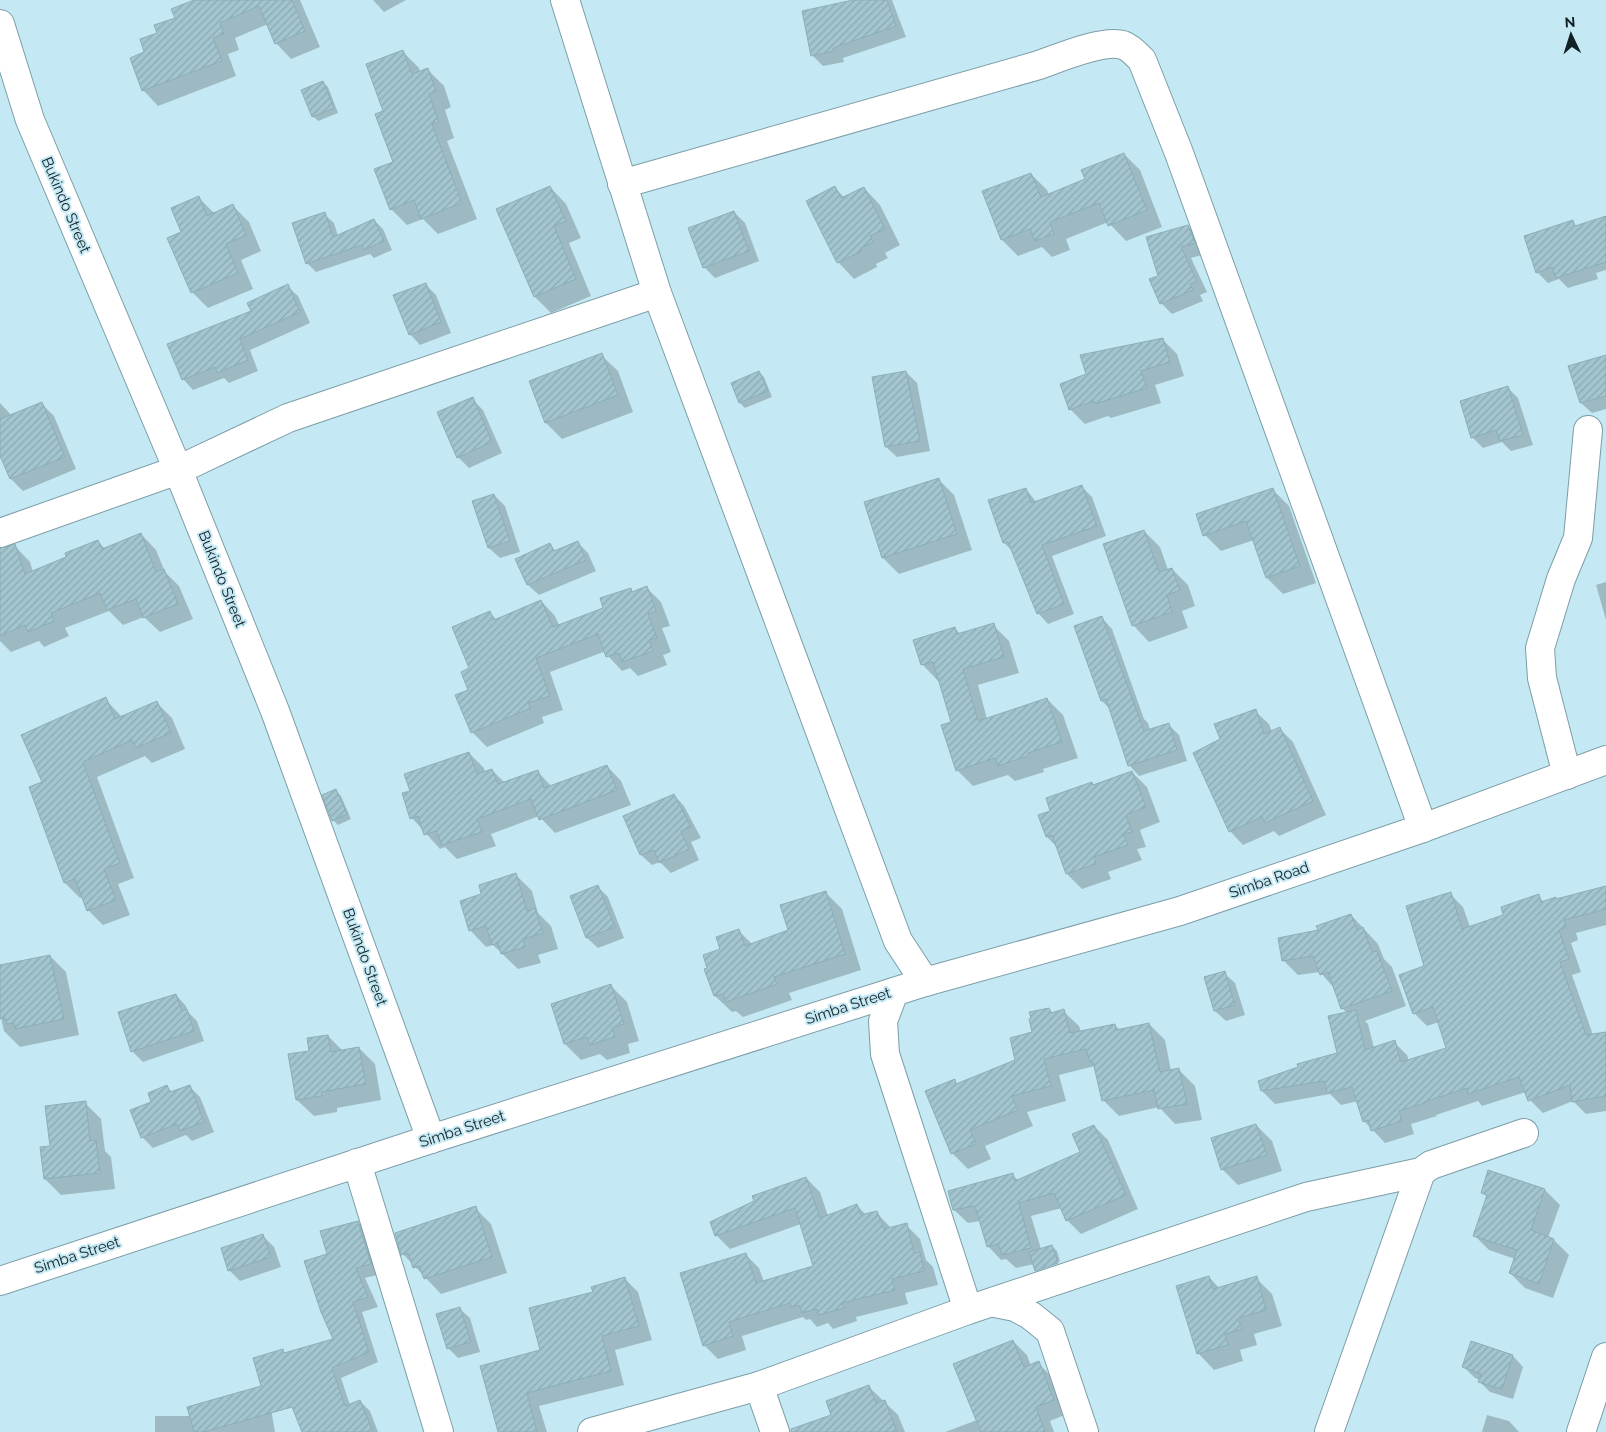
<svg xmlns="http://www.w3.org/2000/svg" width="1606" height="1432" font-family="Raleway,sans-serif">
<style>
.shadow{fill:#0003}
.building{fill:url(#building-hatch);stroke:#8caeb8}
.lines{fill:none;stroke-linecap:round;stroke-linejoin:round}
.street-casing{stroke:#7c9ea8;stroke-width:30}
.street{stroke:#fff;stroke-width:28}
.labels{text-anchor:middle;stroke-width:4;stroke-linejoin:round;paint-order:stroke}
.street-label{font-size:15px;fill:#132125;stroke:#c5e9f4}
</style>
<defs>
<pattern id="building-hatch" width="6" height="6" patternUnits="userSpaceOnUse" patternTransform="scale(1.25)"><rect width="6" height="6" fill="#a2c5cf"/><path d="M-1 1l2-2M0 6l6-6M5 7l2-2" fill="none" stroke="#8ba9b2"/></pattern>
</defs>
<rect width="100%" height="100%" fill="#c5e9f4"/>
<!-- shadow -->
<g class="shadow">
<polygon points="196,0 300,0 320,47 291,59 276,43 268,24 235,38 239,50 228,54 236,76 158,106 143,90 146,53 158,33"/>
<polygon points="373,0 406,0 384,12"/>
<polygon points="856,0 892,0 906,37 843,58 844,62 823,66 812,55"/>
<polygon points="403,52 419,68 420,72 428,70 444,86 451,107 445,110 454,138 447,141 477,219 438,234 423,219 407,225 391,209"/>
<polygon points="323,82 328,87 338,113 318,121 313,116"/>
<polygon points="1124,154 1140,170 1162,227 1126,241 1108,222 1066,239 1070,250 1052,257 1042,247 1018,256 1002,240 984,192 1031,174 1047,190 1049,195 1086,180"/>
<polygon points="550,187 566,204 581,238 569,243 591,296 551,313 535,297"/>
<polygon points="835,188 845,198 864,188 880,205 900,245 885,253 888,258 876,264 877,267 854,279 838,262"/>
<polygon points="199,198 215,214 233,206 249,222 261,251 241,260 253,289 208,308 192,292 183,233"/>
<polygon points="734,212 745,223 759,261 715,278 704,267"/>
<polygon points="324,214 334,223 338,236 374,220 383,229 392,250 374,258 370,254 316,272 307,263"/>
<polygon points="1606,218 1606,270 1596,273 1598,279 1568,288 1559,279 1548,283 1537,272 1572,222 1577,227"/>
<polygon points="1188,226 1199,237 1205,254 1191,258 1207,292 1200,295 1203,301 1172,314 1162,304 1151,280 1159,276"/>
<polygon points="425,284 436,295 451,333 420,345 410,334"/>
<polygon points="287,286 298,296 310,323 250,350 258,371 229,383 224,378 193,390 183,379 253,312"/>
<polygon points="1162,339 1177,354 1184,376 1155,385 1161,403 1111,418 1108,416 1085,424 1070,409 1087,375"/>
<polygon points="601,355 618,371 633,412 562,439 546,423 530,382"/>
<polygon points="1606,356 1606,409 1592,413 1581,403"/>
<polygon points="759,372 764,377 772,397 745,408 740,403 732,384"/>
<polygon points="906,372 917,383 930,451 897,457 886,447"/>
<polygon points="1507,387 1518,398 1533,445 1511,451 1502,442 1483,448 1472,437"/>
<polygon points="472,399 483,410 502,453 469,468 458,457"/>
<polygon points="0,403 12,416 42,404 54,416 76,469 23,491 11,479 0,453"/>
<polygon points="938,479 954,495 972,550 899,574 883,558 865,503"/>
<polygon points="1082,487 1092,497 1106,536 1052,556 1074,614 1048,624 1038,613 1014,552 1004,543 990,501 1026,489 1037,503"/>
<polygon points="1272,489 1289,506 1316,583 1283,594 1267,578 1254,540 1221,551 1205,535"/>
<polygon points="494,495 505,506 520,552 500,558 489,548 474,502"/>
<polygon points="1144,531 1160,547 1168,570 1172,569 1188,585 1195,606 1182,611 1188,628 1149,642 1133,625"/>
<polygon points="141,534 156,550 165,572 179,586 193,619 160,632 144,617 123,625 109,611 65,628 69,636 44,647 39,641 11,652 0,641 0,551 15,546 30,562 33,572 68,558 98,541 105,549"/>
<polygon points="577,542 588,553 596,571 539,595 528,585 517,559 550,545 556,551"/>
<polygon points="1606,582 1606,620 1596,585"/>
<polygon points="647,588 661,602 670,626 662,628 671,652 663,655 667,665 638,676 630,668 622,671 608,656 606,651 550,672 563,710 542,717 544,723 487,747 472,732 470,690 471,669 490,613 497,620 541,601 555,616 559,625 605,608 630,589 634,593"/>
<polygon points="1102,618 1112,629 1144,719 1148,723 1150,730 1169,725 1179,735 1187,761 1139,776 1129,765 1111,710 1102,701"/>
<polygon points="993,625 1009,641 1019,673 978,685 987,719 1047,699 1063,715 1078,758 1043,769 1044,772 1015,781 1008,775 973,786 957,770 952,722 940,680 938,681 922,664 955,628 961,635"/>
<polygon points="105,699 122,717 157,703 172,718 185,749 152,763 145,756 97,777 134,878 118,884 130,915 103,925 88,910 83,897 80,898 65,883 31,788 44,783"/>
<polygon points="1255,711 1269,724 1272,732 1280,729 1293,742 1326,815 1279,836 1274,831 1243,845 1230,831 1221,740"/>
<polygon points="469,753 484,768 485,773 492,770 505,783 538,772 552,787 607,766 621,781 631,805 555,833 539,816 491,834 496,846 457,859 445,847 440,849 412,818 411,791"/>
<polygon points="1132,772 1147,787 1160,822 1140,830 1146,847 1137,849 1142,860 1108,872 1111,879 1082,889 1067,874 1057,847 1047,837 1052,811 1092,784 1094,786"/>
<polygon points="336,791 341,796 351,819 338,825 333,820"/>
<polygon points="674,795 684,806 701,838 691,842 699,860 671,873 660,862 652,865 641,855"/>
<polygon points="516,875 532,891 538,913 551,926 558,949 538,955 541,963 518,969 493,945 486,947 470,930"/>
<polygon points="597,886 608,897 624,938 598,948 587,938 571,897"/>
<polygon points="1606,887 1606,925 1576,933 1578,940 1571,943 1581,972 1572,975 1593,1035 1606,1034 1606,1111 1586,1114 1573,1101 1543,1113 1530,1100 1526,1092 1482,1106 1478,1101 1436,1115 1437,1116 1411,1124 1414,1134 1385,1143 1364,1121 1358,1101 1341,1105 1330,1094 1275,1104 1262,1091 1338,1054 1347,1013 1342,1008 1335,989 1320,972 1298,975 1283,960 1319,931 1351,915 1378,944 1384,959 1392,967 1406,1006 1365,1021 1368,1024 1374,1048 1394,1042 1407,1055 1409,1061 1448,1049 1439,1022 1427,1026 1414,1013 1426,967 1450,894 1463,907 1470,927 1505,916 1538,896 1544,902 1555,898 1558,900"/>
<polygon points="825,892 842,909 861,970 789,993 792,1000 743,1017 736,1011 732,1012 715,996 706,969 739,931 753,945 789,930"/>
<polygon points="50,956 66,972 79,1035 20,1047 4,1031 0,1013 0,967"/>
<polygon points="1224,973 1235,983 1245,1015 1226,1021 1215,1011"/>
<polygon points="611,986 627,1002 639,1041 628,1044 630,1053 607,1060 600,1054 581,1060 565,1044"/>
<polygon points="176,995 186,1006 188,1012 197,1021 204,1041 143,1062 132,1051"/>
<polygon points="1049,1009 1053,1013 1063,1011 1079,1026 1081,1032 1115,1025 1120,1030 1149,1024 1165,1040 1171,1071 1179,1070 1195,1086 1202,1120 1175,1124 1159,1107 1119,1116 1103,1100 1095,1066 1059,1075 1066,1101 1027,1112 1033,1126 985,1146 991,1159 968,1169 952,1153 954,1081 958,1084 1017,1060"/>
<polygon points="328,1036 343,1051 359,1048 375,1064 381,1100 337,1108 337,1112 314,1116 297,1100 290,1055 310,1052"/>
<polygon points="189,1086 200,1097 214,1132 192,1141 186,1135 153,1148 142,1137 153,1103 167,1087 173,1093"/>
<polygon points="85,1103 101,1119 105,1151 111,1157 115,1189 61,1195 45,1179 51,1147"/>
<polygon points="1256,1125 1272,1141 1282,1171 1238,1185 1222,1169"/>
<polygon points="1094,1126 1108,1140 1138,1209 1081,1234 1067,1220 1062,1208 1031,1216 1041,1249 1052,1246 1057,1251 1060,1261 1037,1269 1037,1272 1034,1264 1016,1268 1006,1259 1001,1260 988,1246 980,1221 968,1223 954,1210 950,1192 1012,1175 1018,1180 1082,1153"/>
<polygon points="1489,1172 1545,1190 1560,1205 1548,1238 1554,1240 1569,1255 1553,1298 1525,1288 1510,1273 1515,1259 1489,1250 1475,1236 1487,1197 1482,1192"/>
<polygon points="806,1178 820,1192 828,1216 857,1205 866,1215 876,1212 891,1228 906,1225 920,1239 926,1260 933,1267 938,1285 905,1293 908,1304 856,1317 857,1321 833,1329 828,1323 817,1327 810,1319 806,1320 803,1317 742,1336 746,1350 718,1359 704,1345 745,1254 759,1268 764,1282 814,1266 801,1224 730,1249 716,1235"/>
<polygon points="475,1208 491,1224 507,1273 441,1294 403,1254"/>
<polygon points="358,1222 368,1232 381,1274 365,1278 378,1307 362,1312 378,1362 341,1378 350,1405 360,1401 370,1411 378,1432 304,1432 335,1340"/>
<polygon points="263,1236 274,1247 281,1267 240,1281 229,1270"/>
<polygon points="1061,1264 1062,1268 1041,1276 1037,1272"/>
<polygon points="1209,1277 1220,1289 1256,1278 1272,1294 1282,1326 1254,1334 1257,1345 1240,1350 1243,1361 1214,1370 1198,1353"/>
<polygon points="625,1279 638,1292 652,1340 615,1350 624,1385 539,1406 547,1432 500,1432 541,1350 594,1293"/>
<polygon points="460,1309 470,1318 480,1352 458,1358 448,1348"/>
<polygon points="1013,1341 1027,1355 1031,1366 1038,1363 1052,1377 1067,1414 1050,1421 1054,1432 945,1432 977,1420"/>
<polygon points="1471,1343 1513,1356 1523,1367 1513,1399 1490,1392 1479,1381 1480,1380 1475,1378 1464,1367"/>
<polygon points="869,1387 898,1415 905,1432 829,1432 833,1415"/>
<polygon points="270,1403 275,1432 155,1432 155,1416 191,1416"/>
<polygon points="1487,1415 1509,1421 1519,1432 1482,1432"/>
</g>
<!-- building -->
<g class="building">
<polygon points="194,0 292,0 305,31 275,44 259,6 220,23 224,34 213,38 222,61 142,91 130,58 144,52 140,39 157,33 154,25 175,18 171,9"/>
<polygon points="853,0 887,0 896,26 833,48 834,51 811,56 802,11"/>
<polygon points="403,50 412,74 428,68 436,91 429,94 439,122 432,124 462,203 421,219 414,200 390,210 374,169 393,162 375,114 383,111 366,64"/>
<polygon points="323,81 334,108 312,117 301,90"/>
<polygon points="1124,153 1147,210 1108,226 1099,203 1050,222 1054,234 1035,241 1030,229 1001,240 982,191 1031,173 1041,197 1085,179 1081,170"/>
<polygon points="550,186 566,221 554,226 576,279 534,297 496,209"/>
<polygon points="835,186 841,198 864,187 885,229 870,236 873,242 861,248 862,251 837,263 806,201"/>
<polygon points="199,196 207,216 233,204 246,235 226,244 238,273 191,293 167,238 181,232 171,208"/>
<polygon points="734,211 749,251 703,268 688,228"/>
<polygon points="325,212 333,237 374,219 384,241 364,250 362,245 306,264 292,223"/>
<polygon points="1606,216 1606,262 1556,278 1552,267 1536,273 1524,236 1573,220 1575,226"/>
<polygon points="1188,225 1195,243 1181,247 1197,281 1190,284 1193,290 1160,304 1149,279 1158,276 1146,237"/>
<polygon points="426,283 441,322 409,335 393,295"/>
<polygon points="288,284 300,312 240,339 248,360 217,373 215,367 182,380 167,344 251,311 247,303"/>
<polygon points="1163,338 1170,362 1141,371 1147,388 1095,404 1094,401 1069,410 1060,384 1086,374 1080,355"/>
<polygon points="602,353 618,395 545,423 529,381"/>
<polygon points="1606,355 1606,396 1580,403 1568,366"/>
<polygon points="759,371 768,391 739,403 731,383"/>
<polygon points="906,371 920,441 885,447 872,377"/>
<polygon points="1508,386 1523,435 1500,441 1496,430 1471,438 1460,401"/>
<polygon points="473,397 492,442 457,458 437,412"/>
<polygon points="42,402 65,457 10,479 0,456 0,419"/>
<polygon points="939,478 957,534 882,558 864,502"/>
<polygon points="1082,485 1097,526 1042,545 1064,604 1037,614 1008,542 1003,543 988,500 1026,488 1031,503"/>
<polygon points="1273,488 1300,566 1266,578 1246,521 1203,536 1196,514"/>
<polygon points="494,494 510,541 488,548 472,501"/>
<polygon points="1144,530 1159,572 1172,568 1180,590 1167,595 1172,612 1132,626 1103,544"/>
<polygon points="141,533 156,572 164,569 178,604 143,618 136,599 107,610 100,593 51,613 54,621 28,632 25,625 0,636 0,548 15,544 25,574 66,557 65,553 98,540 102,549"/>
<polygon points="578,541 586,560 527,585 515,559 550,543 554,551"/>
<polygon points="647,586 656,611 648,614 657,638 649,640 653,651 622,662 619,653 606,657 598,634 536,658 550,696 528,703 531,708 471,733 455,695 468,690 461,672 469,668 452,627 490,611 494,620 541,600 553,627 603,608 600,598 631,588 632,592"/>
<polygon points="1102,616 1144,731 1169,723 1177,750 1128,766 1106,699 1101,701 1074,626"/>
<polygon points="994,623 1004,657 963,669 978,721 1047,698 1062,742 1028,753 1028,756 998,766 995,758 956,771 941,725 951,722 933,662 921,665 913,640 955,627 957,634"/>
<polygon points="106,697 115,719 157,701 171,733 136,748 132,740 83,762 120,863 104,869 116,900 87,911 75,879 64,883 29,787 42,782 21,735"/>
<polygon points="1256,709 1264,734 1280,727 1313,801 1265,823 1262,817 1229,832 1193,753 1220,739 1214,724"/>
<polygon points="469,752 477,774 492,769 498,784 538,770 544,788 607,765 617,790 539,820 531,799 477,819 482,832 442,845 436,831 424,835 418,816 410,819 402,793 410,791 404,774"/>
<polygon points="1132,771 1146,807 1126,815 1132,832 1123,834 1128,845 1094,857 1096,864 1066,874 1052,835 1046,837 1038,815 1050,811 1046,798 1092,782 1093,785"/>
<polygon points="336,789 347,814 332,821 322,795"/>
<polygon points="674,794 691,827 681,831 689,849 659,863 654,850 640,855 623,816"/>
<polygon points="516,873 527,911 535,908 543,933 523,939 525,947 501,954 498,943 492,945 486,926 469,931 460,901 481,894 479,885"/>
<polygon points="598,885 615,927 586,938 570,896"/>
<polygon points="1606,886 1606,909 1564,920 1566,927 1559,930 1569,959 1560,962 1586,1035 1606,1032 1606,1096 1572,1102 1570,1085 1528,1101 1519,1077 1468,1094 1467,1088 1424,1102 1425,1103 1399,1111 1402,1121 1371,1131 1368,1120 1363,1122 1352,1087 1327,1093 1324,1081 1261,1091 1258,1081 1298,1067 1297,1064 1337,1053 1328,1016 1356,1010 1365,1050 1395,1040 1401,1062 1446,1048 1433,1007 1413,1014 1399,975 1424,966 1406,906 1451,892 1462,929 1503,915 1501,907 1539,894 1541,902 1556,897 1556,899"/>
<polygon points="826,891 845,954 774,977 777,984 726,1002 723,994 714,996 704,969 707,968 703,955 720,949 716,937 739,929 745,946 788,930 780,905"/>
<polygon points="1351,914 1357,930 1363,927 1372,952 1377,951 1392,991 1341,1009 1328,972 1320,975 1313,956 1282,961 1278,938 1318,930 1316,926"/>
<polygon points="50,955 64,1019 15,1029 14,1023 7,1024 5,1018 0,1019 0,965"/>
<polygon points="1225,971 1235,1005 1214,1011 1204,977"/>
<polygon points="611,984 624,1024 612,1028 615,1037 590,1045 587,1037 564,1044 551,1004"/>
<polygon points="176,994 182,1011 187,1009 194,1031 131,1052 118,1012"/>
<polygon points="1049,1008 1051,1013 1064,1009 1070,1033 1115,1024 1116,1030 1149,1023 1160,1072 1179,1068 1187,1104 1158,1109 1154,1090 1102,1101 1093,1062 1090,1062 1086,1049 1044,1059 1051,1086 1012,1096 1018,1110 970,1130 976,1144 951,1154 925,1091 955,1079 956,1084 1015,1060 1010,1038 1032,1032 1029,1019 1031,1018 1029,1012"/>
<polygon points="328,1035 331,1052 359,1047 366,1084 321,1092 322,1096 296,1100 288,1054 309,1051 307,1038"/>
<polygon points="167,1085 170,1092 190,1085 204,1122 180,1131 177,1124 141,1138 130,1110 151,1102 148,1093"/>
<polygon points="86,1101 90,1141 96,1140 100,1173 44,1179 40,1147 50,1146 45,1106"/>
<polygon points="1256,1124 1267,1155 1221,1170 1211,1138"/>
<polygon points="1094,1125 1126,1195 1066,1221 1054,1193 1019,1203 1031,1248 1002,1255 998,1244 987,1247 975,1206 953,1210 948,1191 1013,1173 1015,1181 1080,1152 1072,1134"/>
<polygon points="1488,1170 1545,1189 1531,1230 1554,1239 1539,1284 1509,1273 1517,1250 1473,1236 1487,1195 1481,1193"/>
<polygon points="806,1177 820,1218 857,1204 861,1215 877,1211 884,1229 907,1223 914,1253 920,1252 924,1271 892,1279 895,1290 842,1303 844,1308 818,1315 817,1309 802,1313 799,1305 791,1307 790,1303 729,1322 733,1336 703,1346 680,1273 746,1253 756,1283 813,1266 795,1208 715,1236 710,1222 754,1201 752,1196"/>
<polygon points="476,1206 492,1257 424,1279 419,1266 413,1268 408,1253 401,1255 395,1233"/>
<polygon points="358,1221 371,1264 356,1268 368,1297 353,1302 369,1352 332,1368 345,1406 360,1400 373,1432 302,1432 292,1407 204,1432 194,1432 187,1407 261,1386 253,1358 283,1349 284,1353 333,1339 321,1312 304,1261 327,1254 320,1231"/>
<polygon points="263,1234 271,1257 228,1271 221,1248"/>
<polygon points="1052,1245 1058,1263 1035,1271 1029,1252"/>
<polygon points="1209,1276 1213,1289 1257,1276 1266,1310 1238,1318 1242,1329 1225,1334 1228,1345 1197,1354 1176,1286"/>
<polygon points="625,1277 639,1326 602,1336 611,1371 527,1393 537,1432 498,1432 480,1366 540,1350 529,1308 593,1292 591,1287"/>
<polygon points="460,1307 471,1342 447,1349 436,1314"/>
<polygon points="1013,1340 1024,1367 1039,1361 1054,1400 1036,1407 1045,1432 981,1432 953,1364"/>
<polygon points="1471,1341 1513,1355 1502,1389 1478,1382 1481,1374 1462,1367"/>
<polygon points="869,1385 876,1403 885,1400 897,1432 791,1432 791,1429 831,1415 826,1401"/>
</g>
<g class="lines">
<defs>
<g id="street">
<polyline points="565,0 657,293 898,941 925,982"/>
<polyline points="0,24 30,120 178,470 275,711 431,1139"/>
<path d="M622,184l417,-119c20,-7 64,-26 84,-20 8,3 13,9 19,15l37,93 244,675"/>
<polyline points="0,533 178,470 288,418 657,293"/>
<polyline points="1567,775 1542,678 1540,648 1561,579 1578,538 1588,430"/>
<polyline points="894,992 883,1021 885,1054 968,1310"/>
<polyline points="357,1163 439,1432"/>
<polyline points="0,1281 431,1139 925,982 1180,911 1423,828 1606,760"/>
<polyline points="995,1303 1015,1307 1030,1315 1050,1331 1084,1432"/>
<polyline points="759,1386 775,1432"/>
<polyline points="592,1432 759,1386 968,1310 1306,1197 1421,1172 1431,1165 1524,1133"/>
<polyline points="1329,1432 1421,1172"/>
<polyline points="1581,1432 1606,1357"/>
</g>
</defs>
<!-- street casing -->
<use href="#street" class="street-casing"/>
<!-- street -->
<use href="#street" class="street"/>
</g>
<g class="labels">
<!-- street labels -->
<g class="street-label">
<text transform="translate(66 205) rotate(67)" y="5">Bukindo Street</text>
<text transform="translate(222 579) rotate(68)" y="5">Bukindo Street</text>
<text transform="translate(1269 880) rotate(-19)" y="5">Simba Road</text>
<text transform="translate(365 957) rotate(70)" y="5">Bukindo Street</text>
<text transform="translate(848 1006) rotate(-18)" y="5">Simba Street</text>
<text transform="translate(462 1129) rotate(-18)" y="5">Simba Street</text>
<text transform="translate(77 1255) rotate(-18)" y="5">Simba Street</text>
</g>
</g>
<!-- north arrow -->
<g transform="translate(1571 35) rotate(356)" stroke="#c5e9f4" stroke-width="4" paint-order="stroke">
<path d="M0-4L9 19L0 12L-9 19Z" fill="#132125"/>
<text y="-8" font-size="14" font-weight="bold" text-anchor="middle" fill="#132125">N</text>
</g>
</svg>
